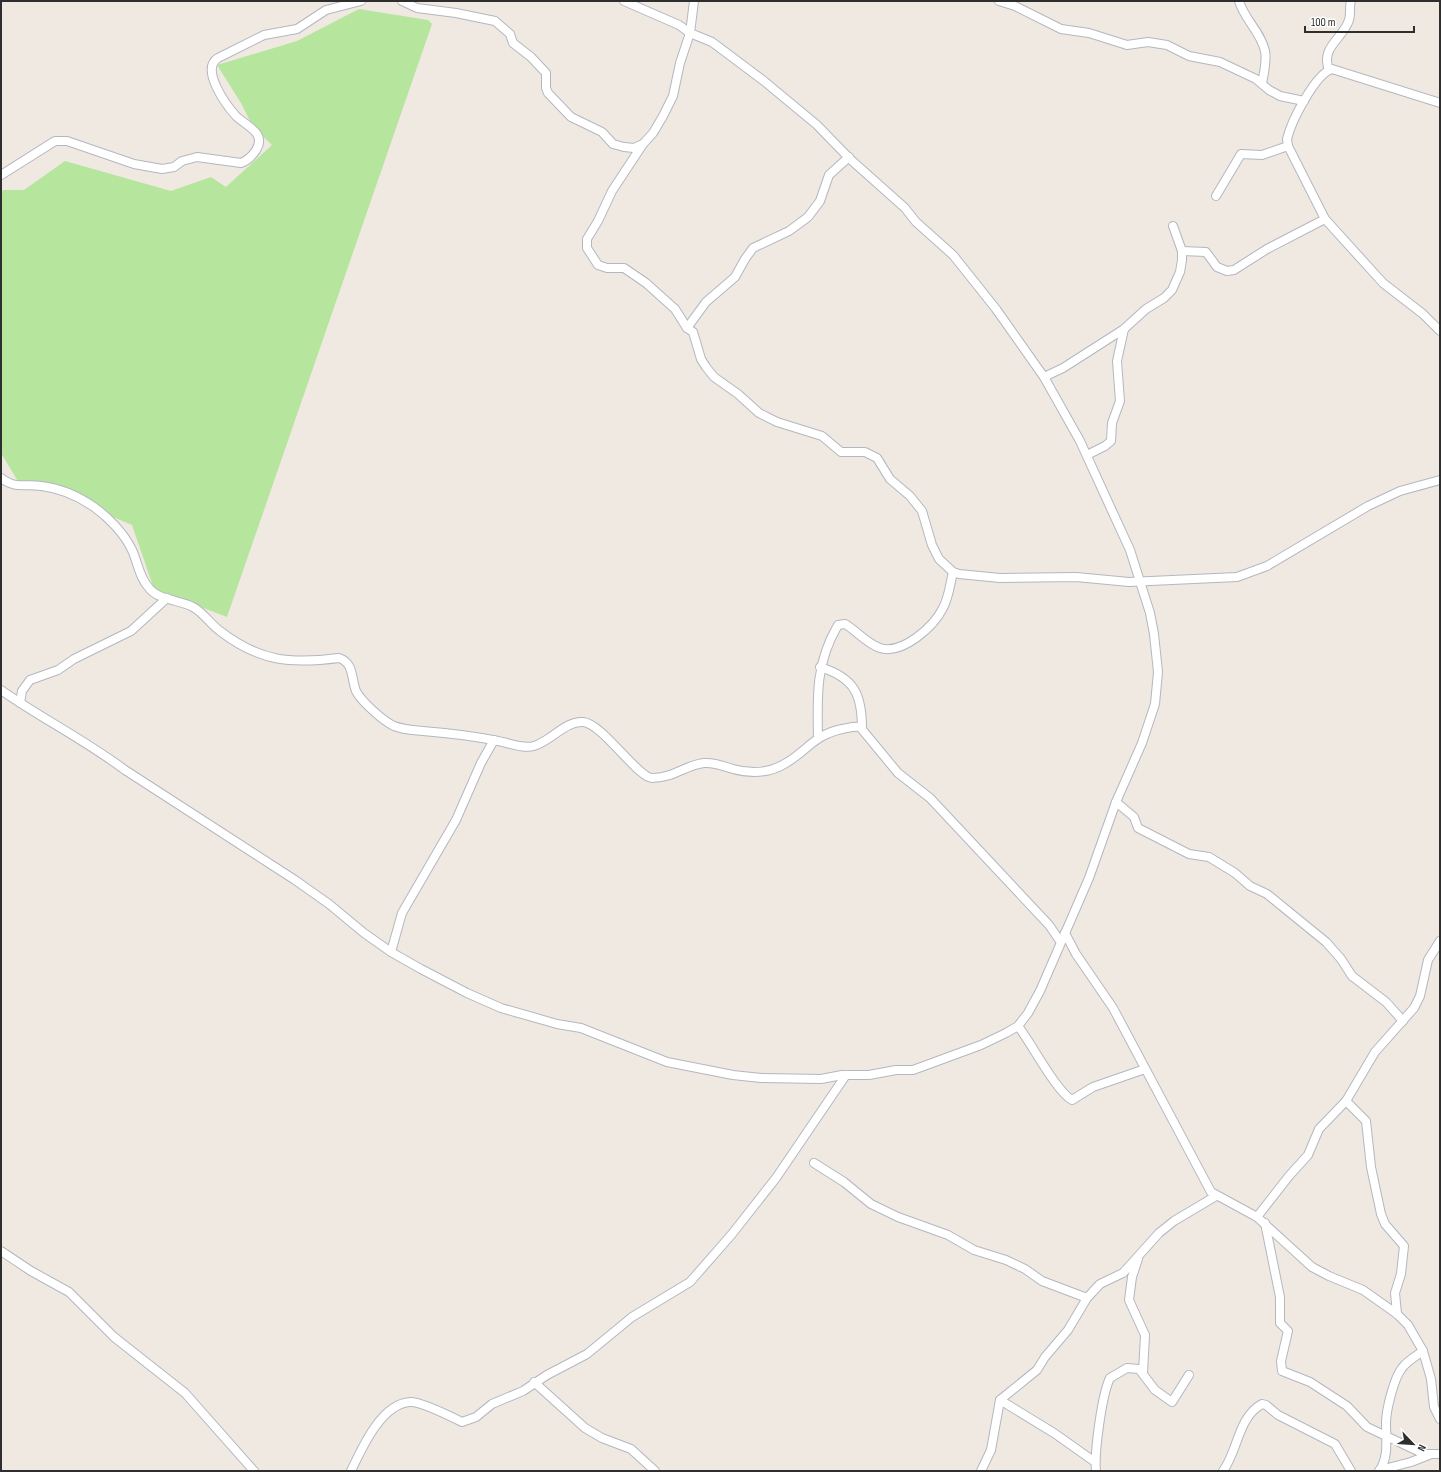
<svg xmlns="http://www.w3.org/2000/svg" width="1441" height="1472" font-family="'Sofia Sans Condensed',sans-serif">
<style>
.green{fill:#b6e59e}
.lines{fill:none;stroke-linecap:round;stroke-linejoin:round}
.minor-casing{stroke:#b4b7c1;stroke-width:10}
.minor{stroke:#fff;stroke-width:8}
</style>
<rect width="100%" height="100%" fill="#efe9e1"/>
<!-- green -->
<polygon class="green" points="359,9 428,20 432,24 227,617 154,589 132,525 56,493 19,483 1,453 1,193 3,190 24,190 65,161 171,191 211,177 226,187 272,145 253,127 241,103 217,65 297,41"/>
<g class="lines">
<defs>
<g id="minor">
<polyline points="402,1 417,8 456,13 495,21 510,34 513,43 531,57 546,73 546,88 548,93 571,117 602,132 613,144 624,147 634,148 643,144 653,133 663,116 673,96 680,63 690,33 694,1"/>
<polyline points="999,1 1015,6 1061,29 1089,33 1127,45 1148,42 1167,45 1189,56 1220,62 1256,79 1269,90 1280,96 1304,101"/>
<path d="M1239,1c5,18 22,31 26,50 2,10 -1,22 -3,32"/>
<path d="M1329,70c-9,-23 14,-31 20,-50 2,-6 0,-13 2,-19"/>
<path d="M1440,103l-108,-34c-17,5 -41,53 -45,70l1,7 37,73 58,64 40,31 17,17"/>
<polyline points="643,144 612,191 598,221 587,239 587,248 598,265 607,268 624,268 646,283 675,309 687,328 693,332 701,359 706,367 714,377 738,394 759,413 777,422 822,436 841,452 865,452 877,458 890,479 910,496 922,511 932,545 939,559 953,572 959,574 1000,578 1076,577 1129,582 1237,577 1267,566 1368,506 1400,491 1440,480"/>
<path d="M1,175l54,-34h12l67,23 28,5 12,-2 8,-6 15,-4 44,6c10,-4 23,-18 16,-29 -5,-7 -15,-12 -21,-18 -10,-11 -36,-47 -18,-58l46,-23 33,-6 29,-19 35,-9"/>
<polyline points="1216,196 1241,154 1262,155 1288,146"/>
<polyline points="1182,251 1206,252 1217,267 1227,271 1234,270 1267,249 1325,219"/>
<polyline points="687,328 706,302 735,277 745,259 753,248 789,231 808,217 820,201 829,175 849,157"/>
<polyline points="1044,377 1063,368 1124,329 1146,309 1164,298 1172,290 1180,272 1182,260 1182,251 1173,226"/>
<polyline points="1087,455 1105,446 1111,441 1112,423 1120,401 1117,361 1124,329"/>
<path d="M1,478c16,12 23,5 40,8 19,2 37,10 53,21 14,10 30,26 38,43 6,13 7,27 17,38 9,12 31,12 44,19 11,6 17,17 27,24 40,31 71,33 119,27 15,5 12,20 17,33 5,10 27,30 38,35 10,4 19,4 29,5 25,2 51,5 75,10 11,2 25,8 36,5 17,-5 31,-25 49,-24 19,1 55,56 69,56 21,0 34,-13 52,-15 10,-1 19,3 29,6 18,5 37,4 53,-6 22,-13 28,-28 56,-34 6,-1 12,-3 18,-2l38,46 32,25 119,127 11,16"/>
<path d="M820,667c35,11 42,28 42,62"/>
<path d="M1,690c40,28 84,50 124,80l170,110 34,24 35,29 27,19 30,17 46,24 34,15 56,16 24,4 86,34 66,13 28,3 60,1 21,-4h27l27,-5h17l68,-25 25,-12 12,-7 10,-13 12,-22 49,-113 27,-76 26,-59 13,-39 3,-32 -4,-38 -4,-21 -20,-63 -50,-109 -36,-64 -48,-68 -43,-54 -37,-33 -11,-14 -55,-49 -33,-34 -53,-44 -52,-39 -22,-9 -11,-8 -55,-24"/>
<polyline points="20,703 22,691 30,680 58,670 74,659 131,631 167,598"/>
<path d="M818,737c-1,-42 -2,-75 20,-112l7,-1c12,7 21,19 35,24 23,7 54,-22 63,-40 6,-11 7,-24 10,-36"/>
<polyline points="1116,802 1134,817 1138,828 1189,854 1209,857 1235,873 1250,886 1267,894 1326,942 1341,959 1352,976 1386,1002 1403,1021"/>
<polyline points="1065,933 1076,954 1113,1008 1211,1192 1257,1217 1312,1267 1329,1276 1363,1290 1397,1314 1408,1325 1423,1351 1431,1379 1434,1407 1440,1419"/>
<polyline points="391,952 402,913 456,820 481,763 494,740"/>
<path d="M1018,1026c14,18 38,65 54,74l21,-13 52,-18"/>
<polyline points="1346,1101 1366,1121 1371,1167 1381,1214 1385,1224 1404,1246 1401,1274 1395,1293 1397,1314"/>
<polyline points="814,1163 844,1182 871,1204 898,1217 948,1235 974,1250 1006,1260 1025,1269 1042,1281 1087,1298"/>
<polyline points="1257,1217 1289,1176 1308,1155 1319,1129 1346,1101 1375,1052 1414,1008 1420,996 1428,960 1440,941"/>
<polyline points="1265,1223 1280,1297 1280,1323 1288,1331 1281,1361 1282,1371 1310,1382 1347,1406 1367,1427 1424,1454 1440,1454"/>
<polyline points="1,1251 31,1271 69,1292 114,1337 185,1393 254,1471"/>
<polyline points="1138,1259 1132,1277 1129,1300 1145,1335 1143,1373"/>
<polyline points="534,1382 585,1428 602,1438 631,1449 655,1471"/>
<polyline points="1000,1400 1054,1433 1095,1462"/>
<polyline points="1380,1470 1411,1462 1429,1455"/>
<path d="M351,1471c11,-23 30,-67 59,-69 10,-1 42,15 52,20l14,-5 16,-13 31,-13 24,-16 40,-21 45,-37 58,-35 42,-48 44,-56 70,-103"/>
<polyline points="981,1471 991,1450 1000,1400 1037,1370 1045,1357 1068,1330 1087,1298 1100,1284 1123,1273 1159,1233 1174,1221 1216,1196"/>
<path d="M1096,1471c-2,-18 6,-77 14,-93l17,-10 12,1 16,21 17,12 17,-27"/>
<path d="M1223,1471c15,-20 15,-54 39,-67l4,1 12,10 57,29 16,27"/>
<path d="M1379,1471c10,-13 7,-32 7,-48 0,-13 8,-45 16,-55 5,-7 14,-12 21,-17"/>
</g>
</defs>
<!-- minor casing -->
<use href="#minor" class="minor-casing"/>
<!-- minor -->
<use href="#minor" class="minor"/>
</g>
<!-- border -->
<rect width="1441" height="1472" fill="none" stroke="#2e2e2e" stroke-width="4"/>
<!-- north arrow -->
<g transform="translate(1413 1444) rotate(115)" stroke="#ffffff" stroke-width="3" paint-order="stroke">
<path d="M0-3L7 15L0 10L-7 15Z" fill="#2e2e2e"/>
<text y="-6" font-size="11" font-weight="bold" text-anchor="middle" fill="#2e2e2e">N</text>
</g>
<!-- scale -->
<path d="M1305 26v6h109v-6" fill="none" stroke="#2e2e2e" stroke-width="2"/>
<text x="1311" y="26" font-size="12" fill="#2e2e2e" stroke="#ffffff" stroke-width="3" paint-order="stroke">100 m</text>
</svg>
